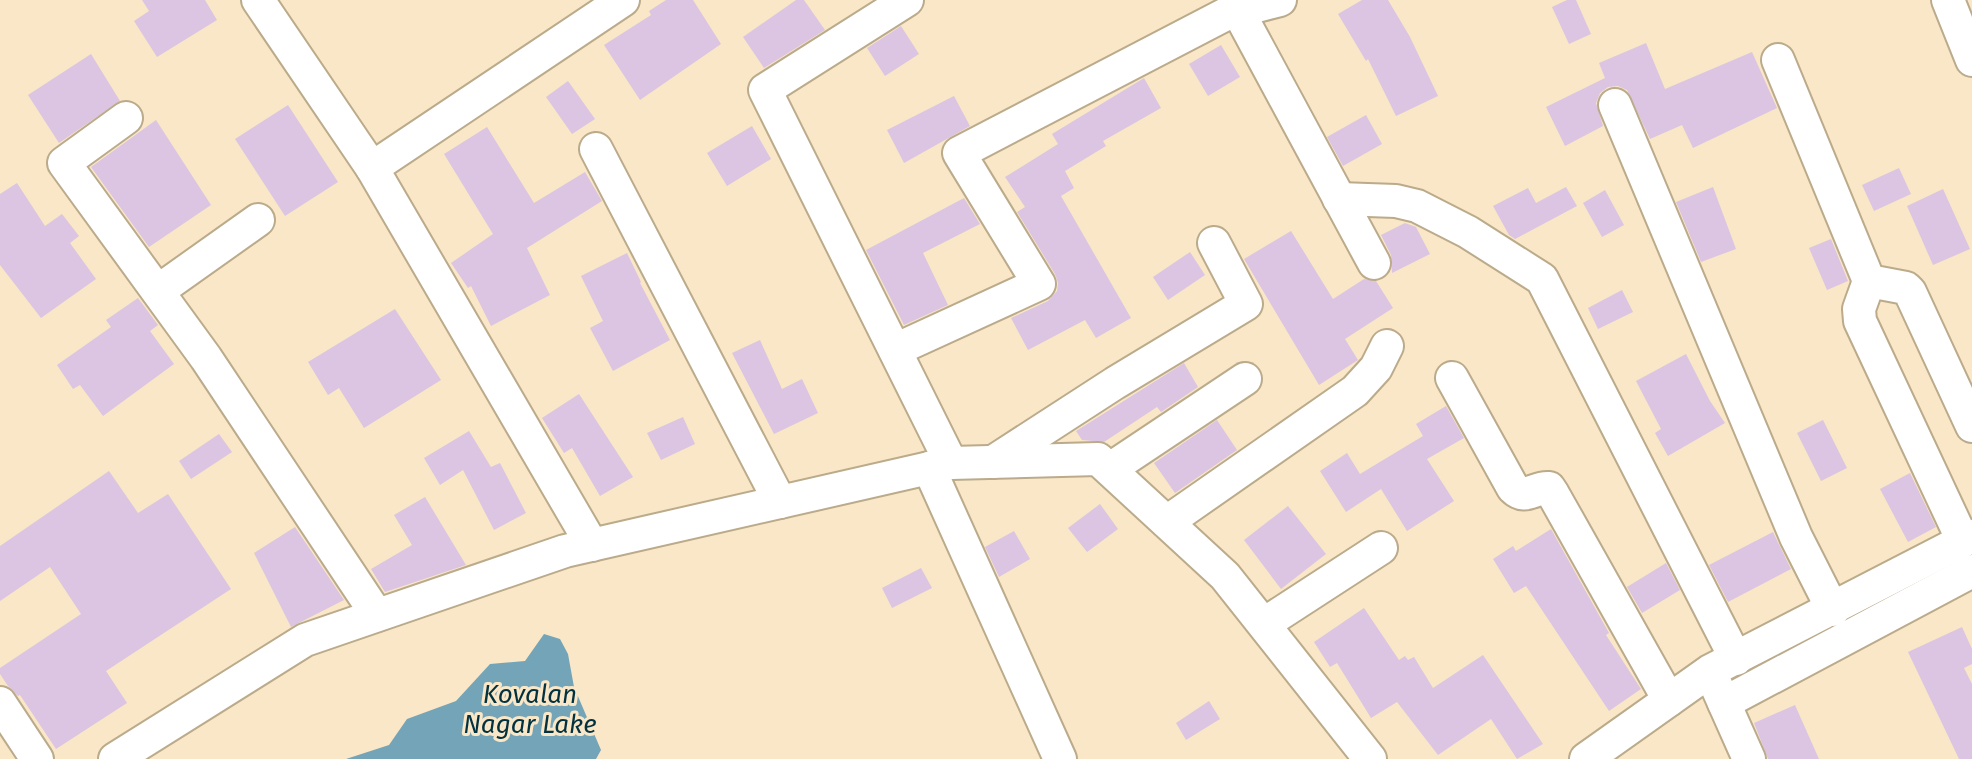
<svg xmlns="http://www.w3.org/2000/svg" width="1972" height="759" font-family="'Fira Sans',sans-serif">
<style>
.water{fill:#74a4b7}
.building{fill:#dcc5e2}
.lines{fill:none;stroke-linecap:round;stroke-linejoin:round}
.minor-casing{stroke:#bbab8b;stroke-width:36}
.minor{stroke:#fff;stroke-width:32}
.labels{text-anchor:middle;stroke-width:6;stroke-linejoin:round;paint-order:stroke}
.water-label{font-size:26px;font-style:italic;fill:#02313f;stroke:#f9e7c7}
</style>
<rect width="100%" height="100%" fill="#f9e7c7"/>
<!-- water -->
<polygon class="water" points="544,634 560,639 568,654 574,687 601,750 596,759 346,759 389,745 407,719 456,701 490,664 525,661"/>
<!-- building -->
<g class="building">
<polygon points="142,0 205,0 217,20 157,57 134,21 149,11"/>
<polygon points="666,0 693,0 721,44 640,100 604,45 651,15 649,11"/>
<polygon points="796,0 804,0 825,30 764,68 743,37"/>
<polygon points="1362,0 1388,0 1410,37 1438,96 1396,116 1368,59 1366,61 1338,14"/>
<polygon points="1567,0 1576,0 1591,34 1569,44 1552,7"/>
<polygon points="901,26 919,54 885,76 867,48"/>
<polygon points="1646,43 1665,89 1752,52 1777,108 1693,148 1682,125 1650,139 1627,90 1618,86 1608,87 1600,93 1596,103 1603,126 1565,146 1546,107 1605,78 1599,63"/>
<polygon points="1221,45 1240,77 1208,96 1189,64"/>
<polygon points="91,54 120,101 59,143 28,95"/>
<polygon points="1144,78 1161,108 1103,141 1106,146 1065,171 1074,188 1061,196 1131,318 1096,338 1085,320 1028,350 1011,318 1048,301 1057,291 1058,283 1055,274 1017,212 1025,207 1005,177 1058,144 1052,134"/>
<polygon points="568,81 595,119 572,134 546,97"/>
<polygon points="954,96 970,126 904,163 887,130"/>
<polygon points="288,105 338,182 285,216 235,139"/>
<polygon points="1366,115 1382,144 1343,166 1327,137"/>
<polygon points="156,120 211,205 149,247 91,167"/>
<polygon points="752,126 771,159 727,186 707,153"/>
<polygon points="487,127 534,203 585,172 602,201 527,248 550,295 491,326 471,286 468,288 451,263 493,234 444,154"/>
<polygon points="1899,168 1911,194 1874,211 1862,185"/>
<polygon points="17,183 45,226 62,214 79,236 70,243 96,279 41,318 0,265 0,194"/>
<polygon points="1566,187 1577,206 1515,239 1509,235 1493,206 1528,188 1536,203"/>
<polygon points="1713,187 1736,249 1701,262 1676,202"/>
<polygon points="1943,189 1970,249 1933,265 1907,206"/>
<polygon points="1605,190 1624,225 1602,237 1583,203"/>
<polygon points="964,198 980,224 923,253 948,305 904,325 866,250"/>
<polygon points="1405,223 1416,227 1430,254 1392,273 1391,255 1381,235"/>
<polygon points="1291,231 1333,299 1364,279 1376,281 1393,308 1345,339 1358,360 1319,385 1244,259"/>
<polygon points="1831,239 1848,281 1827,290 1809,248"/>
<polygon points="1190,252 1205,275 1168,300 1153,277"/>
<polygon points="627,253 641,282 640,283 670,340 613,371 590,328 603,321 581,276"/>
<polygon points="1622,290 1633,312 1598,329 1588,308"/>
<polygon points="138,298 158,325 150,331 174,364 103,416 80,385 73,389 57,365 111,327 106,320"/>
<polygon points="395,309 441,380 364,428 339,388 328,395 308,362"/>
<polygon points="760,340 782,389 802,379 818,413 774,434 732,353"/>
<polygon points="1686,354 1710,401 1725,423 1668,456 1655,433 1661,429 1636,381"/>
<polygon points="1184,363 1198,387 1161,412 1157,407 1104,442 1082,440 1076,431"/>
<polygon points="579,394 633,477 600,496 572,448 564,453 542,418"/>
<polygon points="1446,406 1464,438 1427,459 1454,501 1407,531 1381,489 1346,512 1320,471 1347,453 1360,474 1423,436 1416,424"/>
<polygon points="683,417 695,444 661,460 647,433"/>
<polygon points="1217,420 1237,450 1175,493 1154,463"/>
<polygon points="1823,420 1847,468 1821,481 1797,433"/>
<polygon points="469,431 491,467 500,463 526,513 494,530 463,470 440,485 424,458"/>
<polygon points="219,434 232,452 191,479 179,461"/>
<polygon points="109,471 138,513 168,494 231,589 106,671 127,703 56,749 20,695 18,696 8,686 0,674 0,668 81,614 50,567 0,601 0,546"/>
<polygon points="1910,473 1936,527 1908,542 1880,489"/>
<polygon points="425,497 466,565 385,592 371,569 412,545 394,515"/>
<polygon points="1100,504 1118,529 1087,552 1068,528"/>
<polygon points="1288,506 1326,554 1281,589 1244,540"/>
<polygon points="295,527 344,600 291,627 254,553"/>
<polygon points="1551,529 1609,633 1606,635 1641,689 1609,711 1526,586 1514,593 1493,559 1513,546 1516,551"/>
<polygon points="1014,531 1030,559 999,577 985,547"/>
<polygon points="1773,532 1791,569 1728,602 1709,565"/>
<polygon points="1666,563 1680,590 1642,613 1627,587"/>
<polygon points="921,568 932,588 892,608 882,588"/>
<polygon points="1364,608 1399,660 1405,656 1408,660 1414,657 1433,688 1483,655 1543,744 1517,759 1491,719 1438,755 1397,702 1371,718 1337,663 1330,667 1314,642"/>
<polygon points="1962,627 1972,649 1972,664 1964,668 1972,684 1972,759 1959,759 1908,652"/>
<polygon points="1209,701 1220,719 1186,740 1176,723"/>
<polygon points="1795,705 1819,759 1768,759 1754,723"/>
</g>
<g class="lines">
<defs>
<g id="minor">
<polyline points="258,0 372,168"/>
<polyline points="907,0 765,90 951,463"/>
<polyline points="1948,0 1972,60"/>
<polyline points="1238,11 1374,263"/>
<polyline points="1778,60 1869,281 1906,288 1910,292 1972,426"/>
<polyline points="1615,105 1796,537 1833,610"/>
<polyline points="126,118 64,163 206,358 377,615"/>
<polyline points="596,149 780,502"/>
<polyline points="1339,199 1396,201 1417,206 1468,232 1542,279 1736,659"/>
<polyline points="1869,281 1859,309 1860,321 1963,541"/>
<polyline points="158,291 258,220"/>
<polyline points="895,350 1039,284 959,153 1226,14 1280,0"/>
<path d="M1452,378l61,110c13,13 20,-1 36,0l4,6 116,206"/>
<polyline points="993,462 1115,383 1246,304 1214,243"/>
<polyline points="929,468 1060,759"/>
<polyline points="1110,469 1245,379"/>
<polyline points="1167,522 1355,391 1376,368 1387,346"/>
<polyline points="592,545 372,168 623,0"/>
<polyline points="1264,624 1381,548"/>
<polyline points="1716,685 1749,759"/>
<polyline points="0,703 37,759"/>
<polyline points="1724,703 1972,571"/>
<polyline points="115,759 305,640 565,551 951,463 1098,459 1225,576 1370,759"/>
<polyline points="1586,759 1710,671 1972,536"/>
</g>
</defs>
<!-- minor casing -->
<use href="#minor" class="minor-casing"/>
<!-- minor -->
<use href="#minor" class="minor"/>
</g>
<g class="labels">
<!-- water labels -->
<g class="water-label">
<text x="530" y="703">Kovalan<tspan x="530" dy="30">Nagar Lake</tspan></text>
</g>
</g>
</svg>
